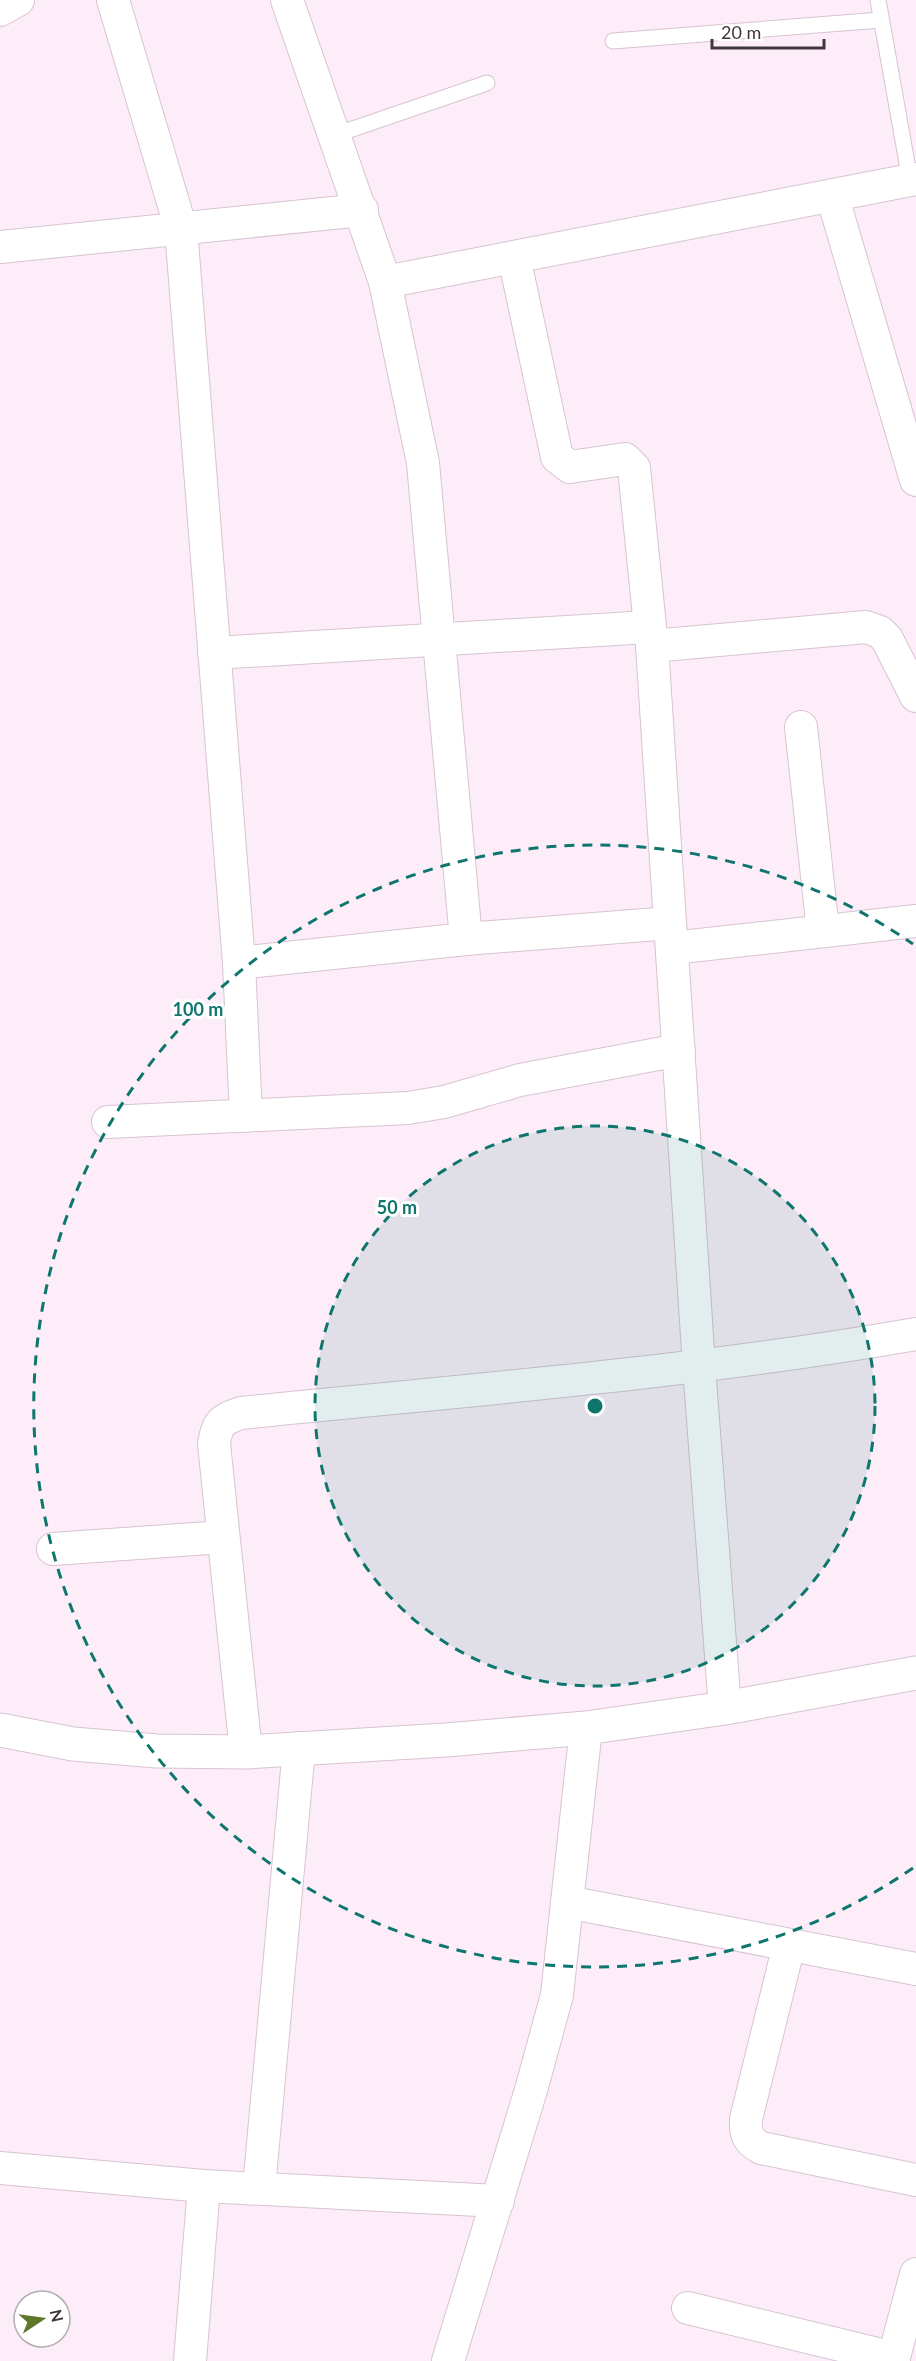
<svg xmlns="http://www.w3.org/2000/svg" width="916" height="2361" font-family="Lato,sans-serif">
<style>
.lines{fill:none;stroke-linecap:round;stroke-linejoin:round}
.lane-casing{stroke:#d7c4d1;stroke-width:17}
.street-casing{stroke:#d7c4d1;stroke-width:34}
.secondary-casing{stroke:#d7c4d1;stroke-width:35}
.lane{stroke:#fff;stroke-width:15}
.street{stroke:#fff;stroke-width:32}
.secondary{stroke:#fff;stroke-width:33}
.ring{fill:none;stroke:#0f766e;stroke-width:3;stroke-dasharray:10 8}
.centre{fill:#0f766e;stroke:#fff;stroke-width:3}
.ring-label{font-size:18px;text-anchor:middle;font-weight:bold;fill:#0f766e;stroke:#fff;stroke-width:6;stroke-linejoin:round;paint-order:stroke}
</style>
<rect width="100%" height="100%" fill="#fdedf9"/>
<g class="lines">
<defs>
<g id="lane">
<polyline points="878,0 910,180"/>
<polyline points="613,41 881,20"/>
<polyline points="335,135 487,83"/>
</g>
<g id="street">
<polyline points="113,0 181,229 239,963 246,1116"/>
<polyline points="287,0 385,282 423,463 466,939"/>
<polyline points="0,10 18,0"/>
<polyline points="832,195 916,480"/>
<polyline points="0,247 362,210"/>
<polyline points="514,257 557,457 570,467 625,459 634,468 652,646 699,1367 725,1708"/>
<polyline points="385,282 916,179"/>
<polyline points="652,646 866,627 880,632 887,639 916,696"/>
<polyline points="214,653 649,627"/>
<polyline points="801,727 823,931"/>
<polyline points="672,948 916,921"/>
<polyline points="239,963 466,939 670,923"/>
<polyline points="108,1122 408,1108 444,1102 520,1080 679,1050"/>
<polyline points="53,1549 223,1537"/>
<path d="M246,1752l-32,-308c3,-21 7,-24 27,-31 225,-23 452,-40 675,-79"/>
<polyline points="567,1902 916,1969"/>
<path d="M789,1945l-43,174c-1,15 2,22 15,29l155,32"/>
<polyline points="0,2168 204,2186 498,2201"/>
<polyline points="259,2188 299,1748"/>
<polyline points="688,2308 894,2358"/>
<polyline points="190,2361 204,2186"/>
<polyline points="448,2361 531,2090 557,1995 586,1728"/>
<polyline points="893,2361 916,2274"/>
</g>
<polyline id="secondary" points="0,1730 73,1744 157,1751 246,1752 446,1740 586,1728 725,1708 916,1673"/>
</defs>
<!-- lane casing -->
<use href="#lane" class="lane-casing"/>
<!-- street casing -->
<use href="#street" class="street-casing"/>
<!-- secondary casing -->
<use href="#secondary" class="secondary-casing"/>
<!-- lane -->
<use href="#lane" class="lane"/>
<!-- street -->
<use href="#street" class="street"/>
<!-- secondary -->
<use href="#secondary" class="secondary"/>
</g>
<!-- distance rings -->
<circle cx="595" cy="1406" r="280" fill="#0f766e" fill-opacity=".12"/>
<g class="ring">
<circle cx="595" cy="1406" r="280"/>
<path d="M913 1868A561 561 0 1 1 913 944"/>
</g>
<circle cx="595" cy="1406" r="9" class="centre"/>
<g class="ring-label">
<text x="198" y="1016">100 m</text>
<text x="397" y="1214">50 m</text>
</g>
<!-- north arrow -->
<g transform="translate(42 2319) rotate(77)"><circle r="28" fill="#ffffff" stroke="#b2afb1" stroke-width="1.5"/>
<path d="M0-4.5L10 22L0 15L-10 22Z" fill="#5e772a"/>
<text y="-9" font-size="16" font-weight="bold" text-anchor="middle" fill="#3f373d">N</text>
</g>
<!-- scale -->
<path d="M712 39v9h112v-9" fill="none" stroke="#3f373d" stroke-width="3"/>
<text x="721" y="39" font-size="18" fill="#3f373d" stroke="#ffffff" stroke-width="4.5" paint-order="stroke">20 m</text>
</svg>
